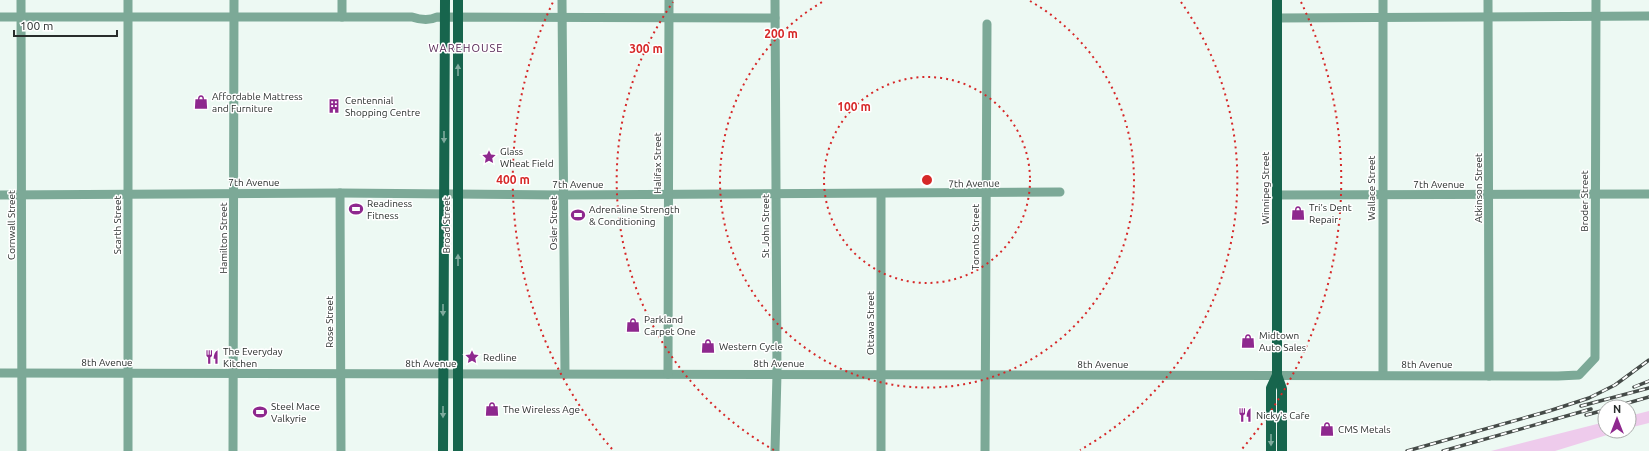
<svg xmlns="http://www.w3.org/2000/svg" width="1649" height="451" font-family="Ubuntu,sans-serif">
<style>
.green{fill:#eecbec}
.lines{fill:none;stroke-linecap:round;stroke-linejoin:round}
.minor{stroke:#7ca997;stroke-width:9}
.major{stroke:#17654d;stroke-width:10}
.rail-casing{stroke:#454b48;stroke-width:3.5}
.rail{stroke:#fff;stroke-width:2;stroke-dasharray:6;stroke-linecap:butt}
.oneway{fill:#7faa9d}
.ring{fill:none;stroke:#d62828;stroke-width:2;stroke-dasharray:2 4}
.labels{text-anchor:middle;stroke-width:3;stroke-linejoin:round;paint-order:stroke}
.poi-label{font-size:10px;fill:#282d2b;stroke:#fff;text-anchor:start}
.street-label{font-size:10px;fill:#282d2b;stroke:#fff}
.neighbourhood-label{font-size:11px;letter-spacing:1px;fill:#4d1c4c;stroke:#fff}
.centre{fill:#d62828;stroke:#fff;stroke-width:2}
.ring-label{font-size:12px;text-anchor:middle;font-weight:bold;fill:#d62828;stroke:#fff;stroke-width:3;stroke-linejoin:round;paint-order:stroke}
</style>
<rect width="100%" height="100%" fill="#edf9f3"/>
<!-- green -->
<g class="green">
<polygon points="1649,411 1649,423 1629,428 1629,416"/>
<polygon points="1605,422 1605,431 1620,431 1555,451 1491,451"/>
</g>
<g class="lines">
<!-- minor -->
<g class="minor">
<polyline points="21,0 22,451"/>
<polyline points="128,0 128,451"/>
<polyline points="562,0 565,374"/>
<polyline points="775,0 777,374 775,451"/>
<polyline points="1383,0 1383,375"/>
<polyline points="1488,0 1489,376"/>
<path d="M0,17h412c9,3 17,4 25,0l338,1"/>
<polyline points="342,17 342,0"/>
<polyline points="1277,18 1649,16"/>
<polyline points="340,193 341,451"/>
<polyline points="881,194 881,451"/>
<polyline points="0,195 340,193 564,195 1060,192"/>
<polyline points="1277,195 1649,194"/>
<polyline points="0,373 1558,376 1579,375 1595,358 1596,0"/>
<polyline points="668,374 669,0"/>
<polyline points="233,451 234,0"/>
<polyline points="985,451 987,24"/>
</g>
<!-- major -->
<g class="major">
<polyline points="458,0 458,451"/>
<polyline points="1277,0 1277,375 1282,389 1282,451"/>
<polyline points="443,451 445,0"/>
<polyline points="1271,451 1271,388 1277,375"/>
</g>
<defs>
<g id="rail">
<polyline points="1634,387 1649,381"/>
<polyline points="1581,406 1649,388"/>
<polyline points="1614,407 1649,397"/>
<polyline points="1586,415 1605,410"/>
<polyline points="1407,451 1549,411 1589,398 1615,385 1649,360"/>
<polyline points="1443,451 1591,409"/>
</g>
</defs>
<!-- rail casing -->
<use href="#rail" class="rail-casing"/>
<!-- rail -->
<use href="#rail" class="rail"/>
</g>
<!-- one-way arrows -->
<defs><path id="oneway-solid" d="M-6-.8H1V-3.2L6.5 0L1 3.2V.8H-6Z"/></defs>
<g class="oneway">
<use href="#oneway-solid" transform="translate(458 70) rotate(-90)"/>
<use href="#oneway-solid" transform="translate(444 137) rotate(90)"/>
<use href="#oneway-solid" transform="translate(458 260) rotate(-90)"/>
<use href="#oneway-solid" transform="translate(443 310) rotate(90)"/>
<use href="#oneway-solid" transform="translate(443 412) rotate(90)"/>
<use href="#oneway-solid" transform="translate(1271 440) rotate(90)"/>
</g>
<!-- distance rings -->
<g class="ring">
<circle cx="927" cy="180" r="103"/>
<path d="M1030 1A207 207 0 1 1 824 1"/>
<path d="M774 450A310 310 0 0 1 673 2M1181 2A310 310 0 0 1 1080 450"/>
<path d="M612 449A414 414 0 0 1 553 2M1301 2A414 414 0 0 1 1242 449"/>
</g>
<!-- icons -->
<defs>
<symbol id="shop-bare" viewBox="-9 -9 18 18"><path d="M-5-2.5h2.3a2.7 3.5 0 0 1 5.4 0H5L5.5 6h-11ZM-1.5-2.5h3a1.5 2.3 0 0 0-3 0Z" fill="#8e288e" stroke="#fff" stroke-width="2.5" paint-order="stroke"/></symbol>
<symbol id="building-bare" viewBox="-9 -9 18 18"><path d="M-4-6H4V6H1V3H-1V6H-4ZM-2.5-4.3h1.7v1.8h-1.7ZM.8-4.3h1.7v1.8H.8ZM-2.5-1h1.7V.8h-1.7ZM.8-1h1.7V.8H.8Z" fill="#8e288e" stroke="#fff" stroke-width="2.5" paint-order="stroke"/></symbol>
<symbol id="sight-bare" viewBox="-9 -9 18 18"><path d="M0-6L1.8-2.2L6-1.7L2.9 1.2L3.7 5.4L0 3.3L-3.7 5.4L-2.9 1.2L-6-1.7L-1.8-2.2Z" fill="#8e288e" stroke="#fff" stroke-width="2.5" paint-order="stroke"/></symbol>
<symbol id="stadium-bare" viewBox="-9 -9 18 18"><path d="M0-5a6.5 5 0 1 0 0 10a6.5 5 0 1 0 0-10ZM-3.5-1.8h7v3.6h-7Z" fill="#8e288e" stroke="#fff" stroke-width="2.5" paint-order="stroke"/></symbol>
<symbol id="restaurant-bare" viewBox="-9 -9 18 18"><path d="M-5-6h1v4h1v-4h1v4h1v-4h1v5L-1.5 .5V6h-2V.5L-5-1ZM5-6V6H3V1.5H1.5Q1.5-4 5-6Z" fill="#8e288e" stroke="#fff" stroke-width="2.5" paint-order="stroke"/></symbol>
</defs>
<g fill-rule="evenodd">
<use href="#shop-bare" x="191" y="92" width="20" height="20"/>
<use href="#building-bare" x="324" y="96" width="20" height="20"/>
<use href="#sight-bare" x="479" y="147" width="20" height="20"/>
<use href="#stadium-bare" x="346" y="199" width="20" height="20"/>
<use href="#shop-bare" x="1288" y="203" width="20" height="20"/>
<use href="#stadium-bare" x="568" y="205" width="20" height="20"/>
<use href="#shop-bare" x="623" y="315" width="20" height="20"/>
<use href="#shop-bare" x="1238" y="331" width="20" height="20"/>
<use href="#shop-bare" x="698" y="336" width="20" height="20"/>
<use href="#restaurant-bare" x="202" y="347" width="20" height="20"/>
<use href="#sight-bare" x="462" y="347" width="20" height="20"/>
<use href="#shop-bare" x="482" y="399" width="20" height="20"/>
<use href="#stadium-bare" x="250" y="402" width="20" height="20"/>
<use href="#restaurant-bare" x="1235" y="405" width="20" height="20"/>
<use href="#shop-bare" x="1317" y="419" width="20" height="20"/>
</g>
<g class="labels">
<!-- poi labels -->
<g class="poi-label">
<text x="212" y="100">Affordable Mattress<tspan x="212" dy="12">and Furniture</tspan></text>
<text x="345" y="104">Centennial<tspan x="345" dy="12">Shopping Centre</tspan></text>
<text x="500" y="155">Glass<tspan x="500" dy="12">Wheat Field</tspan></text>
<text x="367" y="207">Readiness<tspan x="367" dy="12">Fitness</tspan></text>
<text x="1309" y="211">Tri's Dent<tspan x="1309" dy="12">Repair</tspan></text>
<text x="589" y="213">Adrenaline Strength<tspan x="589" dy="12">&amp; Conditioning</tspan></text>
<text x="644" y="323">Parkland<tspan x="644" dy="12">Carpet One</tspan></text>
<text x="1259" y="339">Midtown<tspan x="1259" dy="12">Auto Sales</tspan></text>
<text x="719" y="350">Western Cycle</text>
<text x="223" y="355">The Everyday<tspan x="223" dy="12">Kitchen</tspan></text>
<text x="483" y="361">Redline</text>
<text x="271" y="410">Steel Mace<tspan x="271" dy="12">Valkyrie</tspan></text>
<text x="503" y="413">The Wireless Age</text>
<text x="1256" y="419">Nicky's Cafe</text>
<text x="1338" y="433">CMS Metals</text>
</g>
<!-- street labels -->
<g class="street-label">
<text transform="translate(657 163) rotate(-90)" y="4">Halifax Street</text>
<text x="254" y="186">7th Avenue</text>
<text transform="translate(974 183) rotate(-1)" y="4">7th Avenue</text>
<text x="578" y="188">7th Avenue</text>
<text x="1439" y="188">7th Avenue</text>
<text transform="translate(1265 188) rotate(-90)" y="4">Winnipeg Street</text>
<text transform="translate(1371 188) rotate(-90)" y="4">Wallace Street</text>
<text transform="translate(1478 188) rotate(-90)" y="4">Atkinson Street</text>
<text transform="translate(1584 201) rotate(-90)" y="4">Broder Street</text>
<text transform="translate(553 223) rotate(-90)" y="4">Osler Street</text>
<text transform="translate(11 225) rotate(-90)" y="4">Cornwall Street</text>
<text transform="translate(117 225) rotate(-90)" y="4">Scarth Street</text>
<text transform="translate(446 225) rotate(-90)" y="4">Broad Street</text>
<text transform="translate(765 226) rotate(-90)" y="4">St John Street</text>
<text transform="translate(975 237) rotate(-90)" y="4">Toronto Street</text>
<text transform="translate(223 238) rotate(-90)" y="4">Hamilton Street</text>
<text transform="translate(329 322) rotate(-90)" y="4">Rose Street</text>
<text transform="translate(870 323) rotate(-90)" y="4">Ottawa Street</text>
<text x="107" y="366">8th Avenue</text>
<text x="431" y="367">8th Avenue</text>
<text x="779" y="367">8th Avenue</text>
<text x="1103" y="368">8th Avenue</text>
<text x="1427" y="368">8th Avenue</text>
</g>
<!-- neighbourhood labels -->
<g class="neighbourhood-label">
<text x="466" y="52">WAREHOUSE</text>
</g>
</g>
<circle cx="927" cy="180" r="6" class="centre"/>
<g class="ring-label">
<text x="781" y="38">200 m</text>
<text x="646" y="53">300 m</text>
<text x="854" y="111">100 m</text>
<text x="513" y="184">400 m</text>
</g>
<!-- north arrow -->
<g transform="translate(1617 419)"><circle r="19" fill="#ffffff" stroke="#a9abaa"/>
<path d="M0-3L7 15L0 10L-7 15Z" fill="#8e288e"/>
<text y="-6" font-size="11" font-weight="bold" text-anchor="middle" fill="#282d2b">N</text>
</g>
<!-- scale -->
<path d="M14 30v6h103v-6" fill="none" stroke="#282d2b" stroke-width="2"/>
<text x="20" y="30" font-size="12" fill="#282d2b" stroke="#ffffff" stroke-width="3" paint-order="stroke">100 m</text>
</svg>
